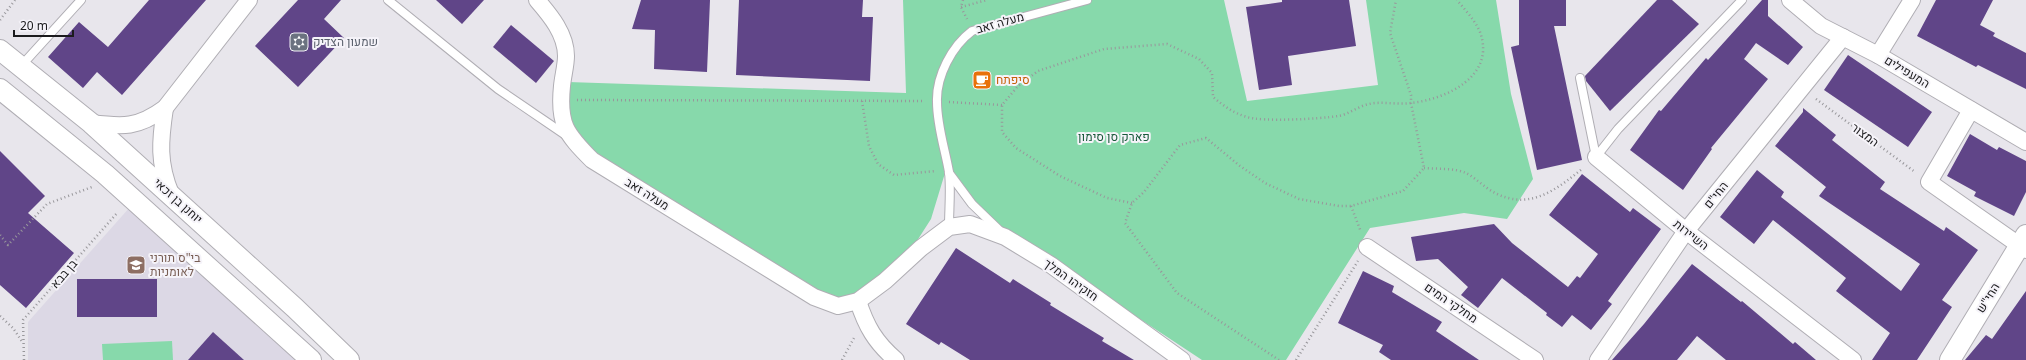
<svg xmlns="http://www.w3.org/2000/svg" width="2026" height="360" font-family="'Noto Sans',Heebo,sans-serif">
<style>
.built{fill:#dcd8e5}
.green{fill:#87d9ab}
.building{fill:#604588}
.lines{fill:none;stroke-linecap:round;stroke-linejoin:round}
.service-casing{stroke:#b0aeb4;stroke-width:10}
.minor-casing{stroke:#b0aeb4;stroke-width:18}
.tertiary-casing{stroke:#b0aeb4;stroke-width:22}
.path{stroke:#98979b;stroke-width:2.5;stroke-dasharray:1 3;stroke-linecap:butt}
.service{stroke:#fff;stroke-width:8}
.minor{stroke:#fff;stroke-width:16}
.tertiary{stroke:#fff;stroke-width:20}
.labels{text-anchor:middle;stroke-width:4;stroke-linejoin:round;paint-order:stroke}
.street-label{font-size:12px;fill:#1b1b1d;stroke:#f5f3f9}
.worship-label{font-size:12px;fill:#5b616d;stroke:#f5f3f9;text-anchor:start}
.food-label{font-size:12px;fill:#c56008;stroke:#f5f3f9;text-anchor:start}
.park-label{font-size:12px;fill:#18593a;stroke:#f5f3f9}
.education-label{font-size:12px;fill:#785e54;stroke:#f5f3f9;text-anchor:start}
</style>
<rect width="100%" height="100%" fill="#e8e6ec"/>
<!-- built -->
<polygon class="built" points="130,207 298,360 28,360 28,322"/>
<!-- green -->
<g class="green">
<polygon points="903,0 1224,0 1247,101 1378,85 1366,0 1496,0 1511,94 1533,179 1507,219 1464,213 1370,228 1286,360 1202,360 996,224 945,173 931,219 913,247 859,296 843,298 826,296 592,153 576,137 569,111 568,82 906,93"/>
<polygon points="172,341 173,360 103,360 102,344"/>
</g>
<!-- building -->
<g class="building">
<polygon points="149,0 206,0 122,95 97,72 83,88 48,57 79,22 108,47"/>
<polygon points="298,0 341,0 324,19 344,38 298,87 255,46"/>
<polygon points="436,0 484,0 462,24"/>
<polygon points="641,0 710,0 707,72 654,69 655,30 632,29"/>
<polygon points="739,0 863,0 862,17 873,17 870,81 736,75"/>
<polygon points="1282,0 1349,0 1356,46 1288,56 1292,85 1259,90 1246,7 1282,2"/>
<polygon points="1519,0 1566,0 1566,26 1554,26 1582,160 1537,170 1511,47 1519,45"/>
<polygon points="1657,0 1672,0 1699,24 1610,111 1586,81 1585,76"/>
<polygon points="1762,0 1768,0 1768,16 1803,47 1788,65 1756,43 1744,59 1768,79 1711,148 1712,149 1683,190 1630,150 1659,110 1661,111 1706,58 1708,60"/>
<polygon points="1936,0 1993,0 1980,25 1995,33 1993,36 2026,53 2026,89 1978,65 1976,67 1917,36"/>
<polygon points="511,25 554,61 536,83 493,47"/>
<polygon points="1848,55 1932,112 1908,147 1824,90"/>
<polygon points="1803,108 1836,135 1832,140 1885,182 1880,189 1944,231 1946,227 1978,250 1942,300 1952,307 1917,360 1872,360 1890,333 1836,291 1846,278 1773,220 1754,244 1720,217 1757,170 1784,192 1781,197 1901,291 1920,264 1819,196 1826,187 1775,146 1803,112"/>
<polygon points="1970,134 1997,150 1999,147 2026,161 2026,192 2014,216 1974,196 1976,192 1947,176"/>
<polygon points="0,151 45,196 28,213 74,253 26,308 0,285"/>
<polygon points="1582,174 1630,212 1633,208 1661,229 1608,301 1612,304 1591,330 1572,315 1562,327 1546,315 1547,313 1502,278 1478,308 1461,295 1468,287 1438,259 1416,261 1411,237 1494,224 1512,243 1568,287 1577,276 1580,278 1598,254 1549,215"/>
<polygon points="956,248 1010,283 1013,279 1051,303 1050,305 1104,338 1102,341 1134,360 970,360 941,342 939,345 906,324"/>
<polygon points="1692,264 1741,302 1742,301 1793,344 1795,342 1816,360 1726,360 1697,336 1677,360 1612,360 1644,324"/>
<polygon points="1363,271 1394,286 1392,292 1442,322 1436,331 1479,360 1391,360 1379,352 1383,345 1338,323"/>
<rect x="77" y="279" width="80" height="38"/>
<polygon points="2026,291 2026,360 1965,360 1986,335 1992,339"/>
<polygon points="213,332 244,360 188,360"/>
</g>
<g class="lines">
<defs>
<g id="service">
<polyline points="388,0 498,89 567,136"/>
<polyline points="21,66 81,0"/>
<polyline points="1580,78 1596,157"/>
<polyline points="1596,157 1618,129 1742,0"/>
<polyline points="949,173 972,204 999,230"/>
<path d="M949,227c0,-18 2,-37 0,-55 -4,-23 -12,-46 -12,-70 -1,-26 15,-56 35,-71l115,-31"/>
</g>
<g id="minor">
<path d="M537,0c13,15 29,34 29,56 0,9 -3,20 -4,30 -4,38 4,48 30,74l222,137 24,9 20,-5 27,-20 36,-33 28,-21 21,-3 35,13 46,28 131,95"/>
<polyline points="1790,0 1821,26 1878,55 2026,142"/>
<polyline points="1878,55 1912,0"/>
<path d="M165,108c-5,33 -7,55 6,86"/>
<polyline points="1971,110 1929,182 2026,250"/>
<path d="M91,123c32,4 47,5 74,-15l84,-108"/>
<polyline points="1596,157 1686,231 1853,360"/>
<polyline points="1367,247 1535,360"/>
<path d="M858,301c8,25 17,41 38,59"/>
<polyline points="1598,360 1686,231 1843,37"/>
</g>
<g id="tertiary">
<polyline points="0,50 91,123 295,308 349,360"/>
<polyline points="0,89 105,174 311,360"/>
<polyline points="1950,360 2026,235"/>
</g>
</defs>
<!-- service casing -->
<use href="#service" class="service-casing"/>
<!-- minor casing -->
<use href="#minor" class="minor-casing"/>
<!-- tertiary casing -->
<use href="#tertiary" class="tertiary-casing"/>
<!-- path -->
<g class="path">
<polyline points="963,0 961,7 967,19"/>
<polyline points="961,7 987,0"/>
<polyline points="0,20 15,0"/>
<polyline points="1816,99 1915,172"/>
<polyline points="577,100 924,101"/>
<polyline points="862,101 869,146 878,164 894,175 936,171"/>
<polyline points="949,102 1002,105"/>
<path d="M1424,168c13,1 31,0 42,5 10,5 20,16 31,21 34,16 60,-5 85,-25"/>
<path d="M1132,203l-25,-5 -47,-22 -44,-28 -14,-16v-27l16,-19 20,-15 66,-22 63,-5 32,15 13,14 1,24c11,9 20,16 34,20 15,5 72,2 91,-1 10,-1 20,-10 31,-12 13,-3 28,1 42,-1 36,-4 85,-27 69,-71 -5,-12 -15,-22 -23,-32"/>
<polyline points="1351,206 1361,232"/>
<polyline points="0,235 8,245 47,204 92,187"/>
<polyline points="0,316 13,328 23,343"/>
<polyline points="24,360 23,320 118,212"/>
<polyline points="842,360 854,338"/>
<polyline points="1279,360 1177,293 1125,223 1132,203 1144,192 1180,145 1206,138 1240,166 1265,183 1299,199 1339,206 1351,206 1403,191 1424,168 1411,103 1411,95 1390,33 1396,0"/>
<polyline points="1296,360 1358,261"/>
</g>
<!-- service -->
<use href="#service" class="service"/>
<!-- minor -->
<use href="#minor" class="minor"/>
<!-- tertiary -->
<use href="#tertiary" class="tertiary"/>
</g>
<!-- icons -->
<defs>
<symbol id="synagogue-square" viewBox="-11 -11 22 22"><rect x="-9" y="-9" width="18" height="18" rx="4" fill="#6b7280" stroke="#f5f3f9"/><path d="M0-6.5L5.6 3.2H-5.6ZM0 6.5L5.6-3.2H-5.6Z" fill="#fff"/></symbol>
<symbol id="cafe-square" viewBox="-11 -11 22 22"><rect x="-9" y="-9" width="18" height="18" rx="4" fill="#e8710a" stroke="#f5f3f9"/><path d="M-5.5-4.5H6V0H3Q3 3.5 0 3.5H-2.5Q-5.5 3.5-5.5 0ZM3-3.2v2h1.7v-2ZM-6 4.5H4V6H-6Z" fill="#fff"/></symbol>
<symbol id="school-square" viewBox="-11 -11 22 22"><rect x="-9" y="-9" width="18" height="18" rx="4" fill="#8d6e63" stroke="#f5f3f9"/><path d="M0-5L7-2L0 1L-7-2ZM-4 1L0 2.5L4 1V4Q0 6-4 4Z" fill="#fff"/></symbol>
</defs>
<g fill-rule="evenodd">
<use href="#synagogue-square" x="288" y="31" width="22" height="22"/>
<use href="#cafe-square" x="971" y="69" width="22" height="22"/>
<use href="#school-square" x="125" y="254" width="22" height="22"/>
</g>
<g class="labels">
<!-- street labels -->
<g class="street-label">
<text transform="translate(1000 23) rotate(-16)" y="4">מעלה זאב</text>
<text transform="translate(1907 72) rotate(31)" y="4">המעפילים</text>
<text transform="translate(1865 135) rotate(36)" y="4">המצור</text>
<text transform="translate(647 194) rotate(32)" y="4">מעלה זאב</text>
<text transform="translate(1716 195) rotate(-51)" y="4">החי"ם</text>
<text transform="translate(178 201) rotate(42)" y="4">יוחנן בן זכאי</text>
<text transform="translate(1691 235) rotate(38)" y="4">השיירות</text>
<text transform="translate(64 274) rotate(-49)" y="4">בן בבא</text>
<text transform="translate(1071 280) rotate(35)" y="4">חזקיהו המלך</text>
<text transform="translate(1988 298) rotate(-58)" y="4">החי"ש</text>
<text transform="translate(1451 303) rotate(34)" y="4">מחלקי המים</text>
</g>
<!-- worship labels -->
<g class="worship-label">
<text x="313" y="46">שמעון הצדיק</text>
</g>
<!-- food labels -->
<g class="food-label">
<text x="996" y="84">סיפתח</text>
</g>
<!-- park labels -->
<g class="park-label">
<text x="1114" y="141">פארק סן סימון</text>
</g>
<!-- education labels -->
<g class="education-label">
<text x="150" y="262">בי"ס תורני<tspan x="150" dy="14">לאומניות</tspan></text>
</g>
</g>
<!-- scale -->
<path d="M14 30v6h59v-6" fill="none" stroke="#1b1b1d" stroke-width="2"/>
<text x="20" y="30" font-size="12" fill="#1b1b1d" stroke="#f5f3f9" stroke-width="3" paint-order="stroke">20 m</text>
</svg>
